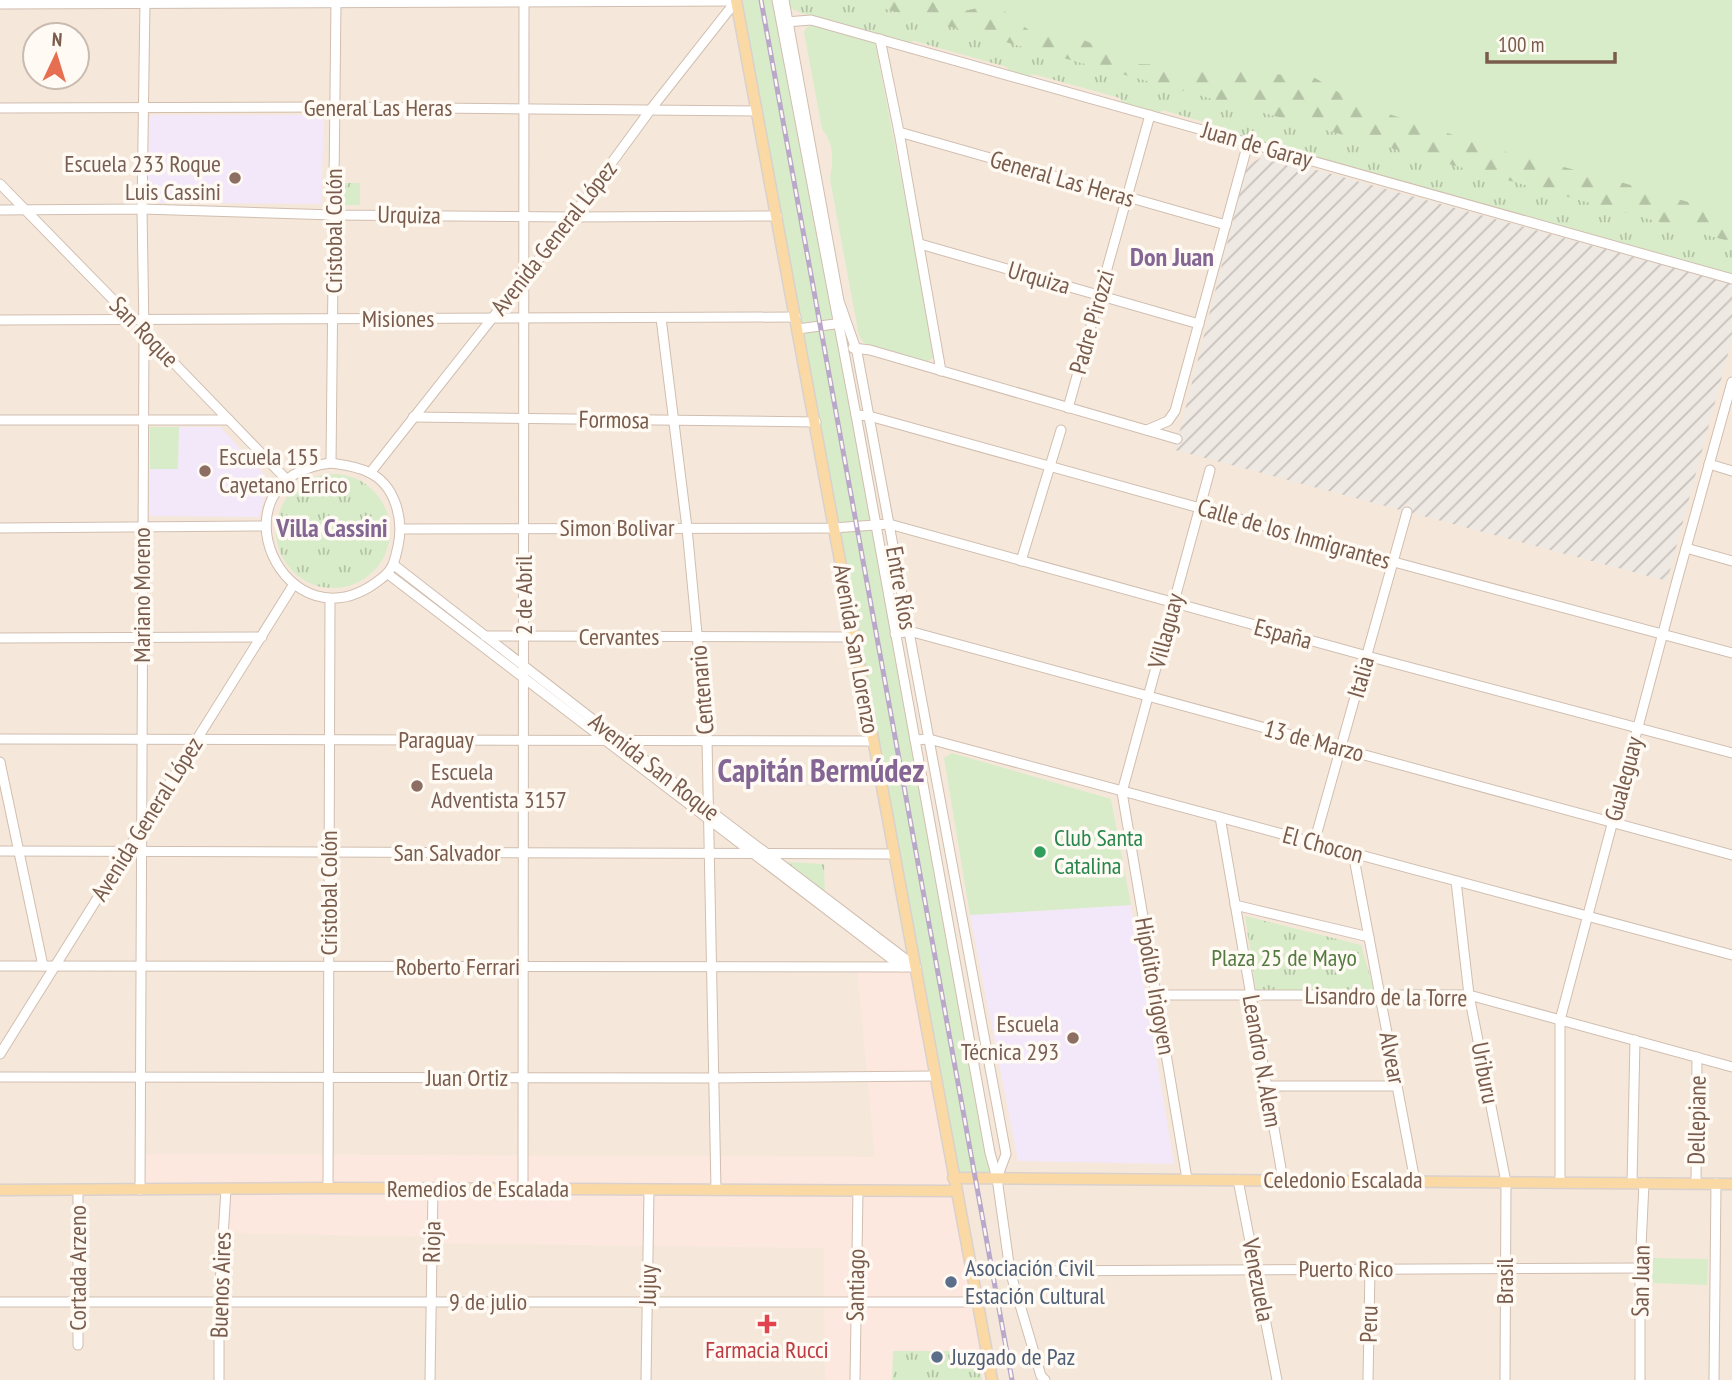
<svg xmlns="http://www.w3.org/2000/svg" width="1732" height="1380" font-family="'PT Sans Narrow',sans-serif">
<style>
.residential{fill:#f5e8da;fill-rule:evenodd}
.commercial{fill:#fde8e0}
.industrial{fill:url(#industrial-furrows)}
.education{fill:#f3e8fa}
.grass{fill:#d8ecc9}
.forest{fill:url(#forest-firs)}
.park{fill:url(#park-tufts)}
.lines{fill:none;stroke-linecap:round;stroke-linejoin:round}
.minor-casing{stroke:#d1beb0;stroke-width:11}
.major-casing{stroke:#dad1cd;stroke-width:13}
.minor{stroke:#fff;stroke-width:9}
.major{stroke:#fbd9a5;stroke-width:10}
.rail-casing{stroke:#b9a8c9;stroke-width:5}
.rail{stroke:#fffaf3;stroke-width:2.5;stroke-dasharray:8;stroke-linecap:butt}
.education-dot{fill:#8d6e63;stroke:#fffaf3;stroke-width:2.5}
.leisure-dot{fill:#2e9e5b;stroke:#fffaf3;stroke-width:2.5}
.service-dot{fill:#5c6f8a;stroke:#fffaf3;stroke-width:2.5}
.health-dot{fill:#e0444e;stroke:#fffaf3;stroke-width:2.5}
.labels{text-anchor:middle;stroke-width:7;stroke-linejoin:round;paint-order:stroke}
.street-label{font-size:24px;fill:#7a5c4d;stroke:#fffaf3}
.education-label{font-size:24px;fill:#785e54;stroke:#fffaf3;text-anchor:end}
.leisure-label{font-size:24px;fill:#27864d;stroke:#fffaf3;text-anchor:start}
.park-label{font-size:24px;fill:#537a41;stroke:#fffaf3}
.service-label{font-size:24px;fill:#4e5e75;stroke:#fffaf3;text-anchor:start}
.health-label{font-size:24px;fill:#be3a42;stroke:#fffaf3}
.neighbourhood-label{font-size:26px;font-weight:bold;fill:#846695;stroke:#fffaf3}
.district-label{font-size:32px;font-weight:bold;fill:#846695;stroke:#fffaf3}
</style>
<defs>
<pattern id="industrial-furrows" width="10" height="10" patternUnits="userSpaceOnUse" patternTransform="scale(1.75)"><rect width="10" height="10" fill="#efe9e4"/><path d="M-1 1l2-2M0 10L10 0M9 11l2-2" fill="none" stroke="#c7c0bb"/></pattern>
<pattern id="forest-firs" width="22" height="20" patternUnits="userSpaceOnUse" patternTransform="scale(1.75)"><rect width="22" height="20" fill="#d8ecc9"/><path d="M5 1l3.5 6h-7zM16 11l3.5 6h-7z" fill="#b4c2a5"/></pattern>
<pattern id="park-tufts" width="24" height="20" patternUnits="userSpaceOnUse" patternTransform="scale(1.75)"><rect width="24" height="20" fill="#d8ecc9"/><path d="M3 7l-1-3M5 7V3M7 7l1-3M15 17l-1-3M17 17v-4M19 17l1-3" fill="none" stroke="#b4c2a5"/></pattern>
</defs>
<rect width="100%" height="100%" fill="#fdf6ec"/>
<!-- residential -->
<path class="residential" d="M0,0h777l955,242v1138h-1732zM35,35h42v42h-42z"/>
<!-- commercial -->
<polygon class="commercial" points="857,967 916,967 992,1380 825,1380 824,1248 437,1243 437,1237 223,1233 225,1189 140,1190 146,1154 875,1157"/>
<!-- industrial -->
<polygon class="industrial" points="1265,156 1732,284 1732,339 1667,581 1175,450 1247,165"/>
<!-- education -->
<g class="education">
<polygon points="152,115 324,115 321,204 154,203 148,197 149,118"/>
<polygon points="150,427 220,427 272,483 266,492 259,517 149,516"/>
<polygon points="1131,905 1174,1164 1018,1161 970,915"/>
</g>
<!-- grass -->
<g class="grass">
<polygon points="736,0 777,0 997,1178 953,1178"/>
<polygon points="852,0 1732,0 1732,242"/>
<path d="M814,24l61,18 58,303 1,12 -9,6 -58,-16 -8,-11 -29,-157c3,-20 5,-33 -8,-50l-18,-97 3,-5z"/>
<polygon points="150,427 179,427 178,469 150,469"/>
<polygon points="952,753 1111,799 1131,905 970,915 944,758"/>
<polygon points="1653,1258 1708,1259 1707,1285 1652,1283"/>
</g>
<!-- forest -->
<polygon class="forest" points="844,0 932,0 964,11 995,4 1035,35 1060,30 1140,64 1182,65 1315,78 1358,104 1509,153 1610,179 1732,215 1732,246"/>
<!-- park -->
<g class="park">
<polygon points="787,0 853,0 1732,242 1732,274 1228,133 1225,128 1162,110 1160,114 1122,103 1120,98 1033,74 1029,77 1009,71 1007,67 914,41 908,43 804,14 790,8"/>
<polygon points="340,183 360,183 360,205 342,205 340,202"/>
<circle cx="333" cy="531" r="57"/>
<polygon points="786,862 824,864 825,895 787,867"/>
<polygon points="1245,916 1361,945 1374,990 1256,990"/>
<polygon points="893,1351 977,1351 982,1380 892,1380"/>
</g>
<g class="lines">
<defs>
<g id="minor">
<polyline points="777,0 856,415 990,1153 997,1178 1010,1271 1041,1376 1045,1380"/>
<polyline points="784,0 839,301 857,352 1006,1154 997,1178"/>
<polyline points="0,4 736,1"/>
<polyline points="786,22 811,20 1732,279"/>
<polyline points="880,39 899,132 941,371"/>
<polyline points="0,108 335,107 757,111"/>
<polyline points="899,132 1226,225"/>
<polyline points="0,184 133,320"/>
<polyline points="0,210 142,209 334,215 572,217 777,216"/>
<polyline points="920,244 1199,324"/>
<polyline points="661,318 687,528 707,740 716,1190"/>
<polyline points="0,320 796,317"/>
<polyline points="798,329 842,323"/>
<polyline points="142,330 287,480"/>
<polyline points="853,348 870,350 1177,439"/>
<polyline points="1068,408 1150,115"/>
<polyline points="856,415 869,416 1394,562 1732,653"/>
<polyline points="413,417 816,422"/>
<polyline points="0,420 229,420"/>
<polyline points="1147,430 1168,421 1175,411 1248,143"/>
<polyline points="331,463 336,0"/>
<path d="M331,463c13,2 25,3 37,9 27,12 36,47 30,74 -3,13 -4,23 -16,32 -97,79 -177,-100 -51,-115z"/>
<polyline points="1709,464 1732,471"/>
<polyline points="370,473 572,217 651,109 736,1"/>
<polyline points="0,528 266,526"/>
<polyline points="401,529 833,528 889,524 1367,656 1732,753"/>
<polyline points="1686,548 1732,561"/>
<polyline points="1021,561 1061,430"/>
<polyline points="394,565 708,809 916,967"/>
<polyline points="388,574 902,967"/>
<polyline points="895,634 909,631 1732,855"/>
<polyline points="485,636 854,637"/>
<polyline points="0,638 262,637"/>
<polyline points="0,739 873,741"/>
<polyline points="915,740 929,739 1732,955"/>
<polyline points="0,762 43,966"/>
<polyline points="1220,817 1283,1180"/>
<polyline points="1314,843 1407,512"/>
<polyline points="0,851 894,854"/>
<polyline points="1353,853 1415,1181"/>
<polyline points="1456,881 1469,995 1506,1182 1505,1380"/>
<polyline points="1235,905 1369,937"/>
<polyline points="0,966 916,967"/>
<polyline points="1157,995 1469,995 1732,1067"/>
<polyline points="0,1054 294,584"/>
<polyline points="0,1077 714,1078 935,1076"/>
<polyline points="1267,1086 1397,1086"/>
<polyline points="1187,1179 1122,792 1210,470"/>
<polyline points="1238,1180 1277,1380"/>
<polyline points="1560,1182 1560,1020 1676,584 1732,382"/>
<polyline points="1632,1183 1635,1040"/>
<polyline points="1696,1183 1697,1057"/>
<polyline points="328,1188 330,599"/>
<polyline points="523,1189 524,0"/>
<polyline points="140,1190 144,332 142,209 145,0"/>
<polyline points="1010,1271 1640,1268"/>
<polyline points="0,1302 976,1302"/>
<polyline points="78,1345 78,1190"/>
<polyline points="219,1380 219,1301 226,1189"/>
<polyline points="430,1380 433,1189"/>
<polyline points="646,1380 649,1190"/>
<polyline points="855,1380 858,1191"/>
<polyline points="1368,1380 1370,1268"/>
<polyline points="1640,1380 1640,1268 1644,1183"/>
<polyline points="1714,1380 1716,1183"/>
</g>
<g id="major">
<polyline points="736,0 992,1380"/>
<polyline points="953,1178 1732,1184"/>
<polyline points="0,1190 328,1188 956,1191"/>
</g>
</defs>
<!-- minor casing -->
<use href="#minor" class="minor-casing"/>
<!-- major casing -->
<use href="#major" class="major-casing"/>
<!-- minor -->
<use href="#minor" class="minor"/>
<!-- major -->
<use href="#major" class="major"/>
<defs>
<polyline id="rail" points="761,0 1012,1380"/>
</defs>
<!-- rail casing -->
<use href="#rail" class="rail-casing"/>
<!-- rail -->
<use href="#rail" class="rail"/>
</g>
<!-- markers -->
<g class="education-dot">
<circle cx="235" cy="178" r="7"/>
<circle cx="205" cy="471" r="7"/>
<circle cx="417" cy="786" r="7"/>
<circle cx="1073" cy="1038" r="7"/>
</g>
<circle class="leisure-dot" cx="1040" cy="852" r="7"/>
<g class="service-dot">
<circle cx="951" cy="1282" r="7"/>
<circle cx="937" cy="1357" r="7"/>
</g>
<path class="health-dot" d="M763.5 1313.5h7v7h7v7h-7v7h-7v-7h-7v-7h7z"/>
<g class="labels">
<!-- street labels -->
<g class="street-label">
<text x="378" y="116">General Las Heras</text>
<text transform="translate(1257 145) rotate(16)" y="8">Juan de Garay</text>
<text transform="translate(1062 179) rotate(16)" y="8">General Las Heras</text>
<text transform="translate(409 215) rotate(1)" y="8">Urquiza</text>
<text transform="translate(334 231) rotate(-90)" y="8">Cristobal Colón</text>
<text transform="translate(554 238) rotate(-52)" y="8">Avenida General López</text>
<text transform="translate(1039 278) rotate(16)" y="8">Urquiza</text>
<text x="398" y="327">Misiones</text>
<text transform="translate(1092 322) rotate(-74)" y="8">Padre Pirozzi</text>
<text transform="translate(144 332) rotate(46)" y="8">San Roque</text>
<text transform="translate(614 420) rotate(1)" y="8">Formosa</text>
<text x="617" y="536">Simon Bolivar</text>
<text transform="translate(1294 534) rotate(16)" y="8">Calle de los Inmigrantes</text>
<text transform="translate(901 588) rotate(80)" y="8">Entre Ríos</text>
<text transform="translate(142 595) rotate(-90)" y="8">Mariano Moreno</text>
<text transform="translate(524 595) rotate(-90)" y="8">2 de Abril</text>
<text transform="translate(1166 631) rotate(-75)" y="8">Villaguay</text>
<text transform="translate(1283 634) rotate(15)" y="8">España</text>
<text x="619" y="645">Cervantes</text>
<text transform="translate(856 649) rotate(80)" y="8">Avenida San Lorenzo</text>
<text transform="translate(1361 677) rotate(-74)" y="8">Italia</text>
<text transform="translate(702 690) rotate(-95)" y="8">Centenario</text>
<text x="436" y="748">Paraguay</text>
<text transform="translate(1314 741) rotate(15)" y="8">13 de Marzo</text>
<text transform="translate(654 767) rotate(38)" y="8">Avenida San Roque</text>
<text transform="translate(1624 779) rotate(-75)" y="8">Gualeguay</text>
<text transform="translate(147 819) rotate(-58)" y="8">Avenida General López</text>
<text transform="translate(1323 845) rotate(15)" y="8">El Chocon</text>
<text x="447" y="861">San Salvador</text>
<text transform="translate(329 893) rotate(-90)" y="8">Cristobal Colón</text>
<text x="458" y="975">Roberto Ferrari</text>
<text transform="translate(1155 986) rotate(80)" y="8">Hipólito Irigoyen</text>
<text transform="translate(1386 997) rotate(1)" y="8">Lisandro de la Torre</text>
<text transform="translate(1392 1058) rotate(79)" y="8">Alvear</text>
<text transform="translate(1262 1061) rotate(80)" y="8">Leandro N. Alem</text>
<text transform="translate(1485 1073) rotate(79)" y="8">Uriburu</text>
<text x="467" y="1086">Juan Ortiz</text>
<text transform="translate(1697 1120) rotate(-89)" y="8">Dellepiane</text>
<text x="1343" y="1188">Celedonio Escalada</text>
<text x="478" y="1197">Remedios de Escalada</text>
<text transform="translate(432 1242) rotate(-89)" y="8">Rioja</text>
<text transform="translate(78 1268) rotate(-90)" y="8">Cortada Arzeno</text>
<text x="1346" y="1277">Puerto Rico</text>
<text transform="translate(1258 1280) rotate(79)" y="8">Venezuela</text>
<text transform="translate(1505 1281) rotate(-90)" y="8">Brasil</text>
<text transform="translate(1641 1281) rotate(-89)" y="8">San Juan</text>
<text transform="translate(221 1285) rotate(-88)" y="8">Buenos Aires</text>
<text transform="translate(648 1285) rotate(-89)" y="8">Jujuy</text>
<text transform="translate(856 1285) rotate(-89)" y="8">Santiago</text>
<text x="488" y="1310">9 de julio</text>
<text transform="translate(1369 1324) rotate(-89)" y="8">Peru</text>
</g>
<!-- education labels -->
<g class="education-label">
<text x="221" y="172">Escuela 233 Roque<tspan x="221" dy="28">Luis Cassini</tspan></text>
<text x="219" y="465" text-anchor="start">Escuela 155<tspan x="219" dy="28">Cayetano Errico</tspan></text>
<text x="431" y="780" text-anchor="start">Escuela<tspan x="431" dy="28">Adventista 3157</tspan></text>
<text x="1059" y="1032">Escuela<tspan x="1059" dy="28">Técnica 293</tspan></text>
</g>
<!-- leisure labels -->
<g class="leisure-label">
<text x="1054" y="846">Club Santa<tspan x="1054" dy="28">Catalina</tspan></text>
</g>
<!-- park labels -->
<g class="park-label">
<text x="1284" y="966">Plaza 25 de Mayo</text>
</g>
<!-- service labels -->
<g class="service-label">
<text x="965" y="1276">Asociación Civil<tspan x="965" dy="28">Estación Cultural</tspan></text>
<text x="951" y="1365">Juzgado de Paz</text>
</g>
<!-- health labels -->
<g class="health-label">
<text x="767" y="1358">Farmacia Rucci</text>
</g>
<!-- neighbourhood labels -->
<g class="neighbourhood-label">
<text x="1172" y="266">Don Juan</text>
<text x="332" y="537">Villa Cassini</text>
</g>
<!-- district labels -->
<g class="district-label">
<text x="821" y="782">Capitán Bermúdez</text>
</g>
</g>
<!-- north arrow -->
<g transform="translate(56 56) rotate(4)"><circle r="33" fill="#fffaf3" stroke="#cabbb1" stroke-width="2"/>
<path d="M0-5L12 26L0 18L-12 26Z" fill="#e76f51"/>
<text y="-10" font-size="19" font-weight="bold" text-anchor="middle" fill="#7a5c4d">N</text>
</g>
<!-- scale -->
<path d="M1487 52v10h128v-10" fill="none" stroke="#7a5c4d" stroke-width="3.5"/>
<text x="1498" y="52" font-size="21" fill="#7a5c4d" stroke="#fffaf3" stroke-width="5" paint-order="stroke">100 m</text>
</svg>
